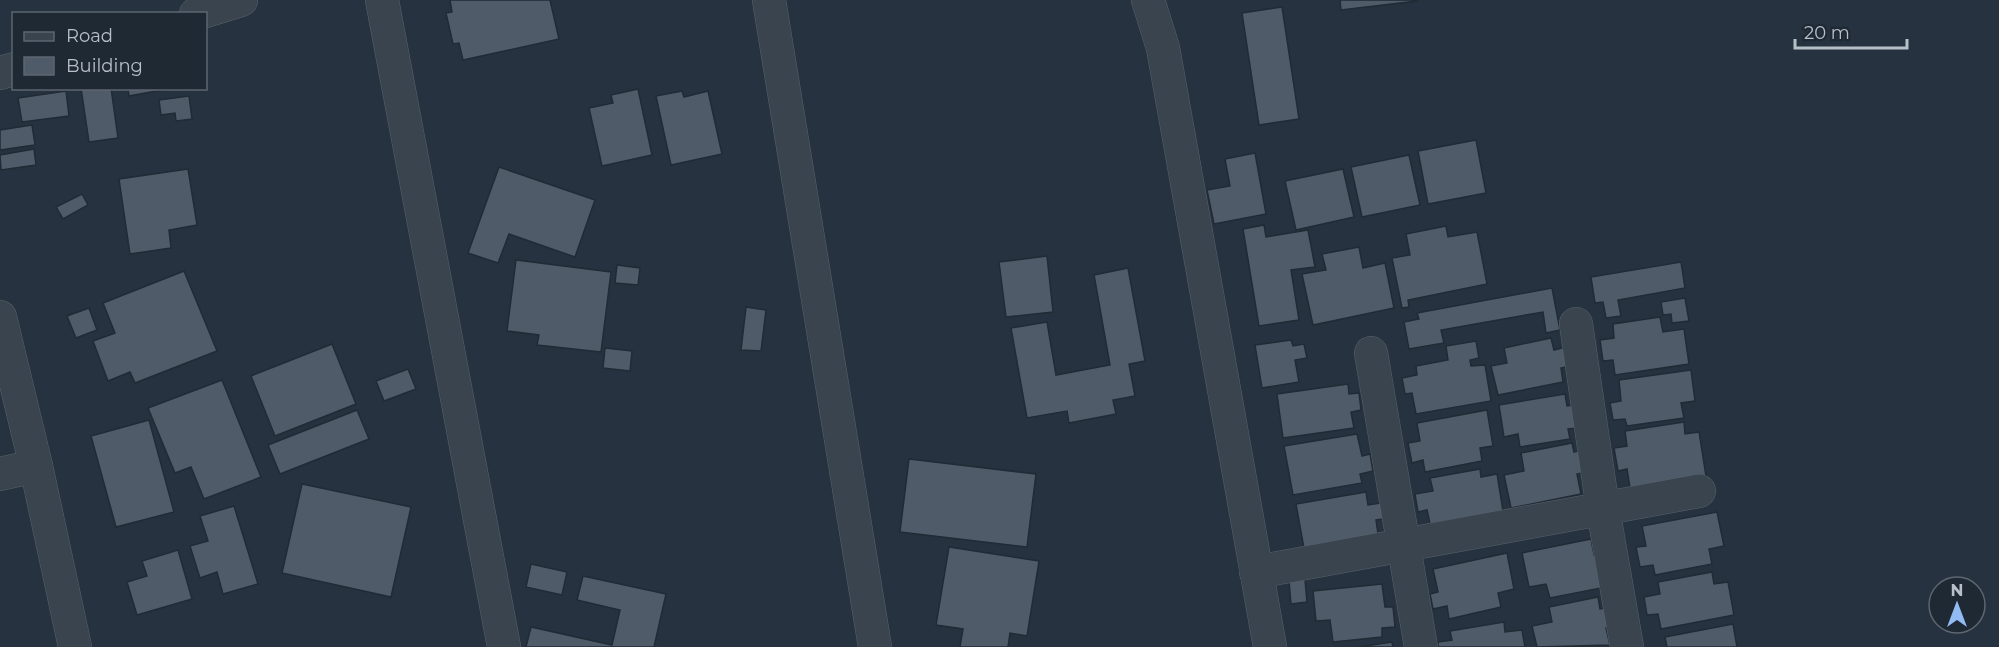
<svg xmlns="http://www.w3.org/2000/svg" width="1999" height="647" font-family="Montserrat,sans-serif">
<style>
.building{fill:#505b6a;stroke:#212b36;stroke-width:1.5}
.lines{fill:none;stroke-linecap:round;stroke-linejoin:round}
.minor-casing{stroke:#58626c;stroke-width:34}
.minor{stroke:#3a444f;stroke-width:33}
</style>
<rect width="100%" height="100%" fill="#26323f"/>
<!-- building -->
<g class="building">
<polygon points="450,0 550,0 559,39 463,60 459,43 453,44 446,13 452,12"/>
<polygon points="1340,0 1417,0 1417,1 1341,10"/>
<polygon points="1282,7 1299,119 1259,125 1242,13"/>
<polygon points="81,88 111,88 118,138 89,142"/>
<polygon points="128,88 173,88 129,96"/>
<polygon points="638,89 652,155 602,166 589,108 613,103 611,95"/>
<polygon points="66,91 69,116 22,122 18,98"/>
<polygon points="682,91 684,97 708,91 722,154 671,165 656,96"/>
<polygon points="189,96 192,119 176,121 175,113 161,115 159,100"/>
<polygon points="32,125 35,145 0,150 0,130"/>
<polygon points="1476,140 1486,193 1428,204 1418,151"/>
<polygon points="34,149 36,165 1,170 0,155"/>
<polygon points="1255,153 1266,214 1214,224 1207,190 1230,186 1225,159"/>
<polygon points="1409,155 1420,205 1362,217 1351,167"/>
<polygon points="499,167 595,200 575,257 509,234 498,263 468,253"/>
<polygon points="188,169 197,225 169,230 171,248 130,254 119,179"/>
<polygon points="1343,169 1354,217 1296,230 1285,181"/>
<polygon points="82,194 88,205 63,219 56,207"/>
<polygon points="1264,225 1266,237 1308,230 1315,267 1291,270 1299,320 1259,326 1243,229"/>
<polygon points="1446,226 1448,237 1477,232 1487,284 1408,300 1409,307 1402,308 1392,258 1410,255 1406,234"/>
<polygon points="1359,247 1363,268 1385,263 1394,308 1313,325 1302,274 1326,270 1322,254"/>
<polygon points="1047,256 1053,312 1006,317 999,262"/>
<polygon points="516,260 611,272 601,352 537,345 539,335 507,331"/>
<polygon points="1681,262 1685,288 1618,300 1621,316 1606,318 1603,302 1595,303 1591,277"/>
<polygon points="617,265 640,268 638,285 615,283"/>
<polygon points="1128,268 1145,361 1129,364 1135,396 1113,400 1116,414 1069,423 1067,411 1027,418 1011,328 1047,322 1056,375 1110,365 1094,275"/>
<polygon points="184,271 217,351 135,383 130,372 108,381 93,341 115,333 103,303"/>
<polygon points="1552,288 1560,330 1546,333 1543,312 1441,330 1444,343 1409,349 1404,322 1419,319 1417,313"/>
<polygon points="1685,298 1689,321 1672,323 1671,314 1663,315 1661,302"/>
<polygon points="746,307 766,310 761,351 741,350"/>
<polygon points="89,308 97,330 76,338 67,316"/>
<polygon points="1660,317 1663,332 1684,329 1689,364 1615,375 1613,360 1603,361 1600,340 1614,338 1613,324"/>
<polygon points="1551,338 1554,350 1566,347 1570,366 1561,368 1563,382 1498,395 1491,366 1507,363 1504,348"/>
<polygon points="1291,340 1293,346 1304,344 1307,358 1295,360 1299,382 1262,388 1255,345"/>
<polygon points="1476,341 1479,358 1470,360 1471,366 1485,365 1491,401 1416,414 1412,393 1405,394 1402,378 1417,375 1416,366 1448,360 1446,346"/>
<polygon points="332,344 356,404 275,436 251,376"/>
<polygon points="605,348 632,351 630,371 603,368"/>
<polygon points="408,369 416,389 384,401 376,381"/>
<polygon points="1691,370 1695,401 1681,403 1684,418 1627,426 1625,419 1613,420 1610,403 1621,401 1619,380"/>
<polygon points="222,380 261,477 204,499 191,467 175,473 148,408"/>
<polygon points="1348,384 1349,394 1359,393 1361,410 1351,412 1354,428 1283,438 1277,394"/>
<polygon points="1565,394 1567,406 1574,405 1578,428 1568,429 1570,439 1520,447 1518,434 1504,437 1499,405"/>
<polygon points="357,410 369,439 280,474 268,445"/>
<polygon points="1487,410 1493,446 1480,448 1482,461 1425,472 1423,460 1412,463 1408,443 1420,441 1417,423"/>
<polygon points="149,420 174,512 116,527 91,436"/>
<polygon points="1684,422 1685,434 1699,432 1706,476 1630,488 1627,469 1618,471 1614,448 1627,446 1625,431"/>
<polygon points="1357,434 1362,456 1370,454 1373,471 1360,474 1362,483 1293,495 1284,446"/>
<polygon points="1572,443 1574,452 1582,450 1586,472 1577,474 1581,494 1511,508 1504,475 1524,471 1521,453"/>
<polygon points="909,459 1036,474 1027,547 900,532"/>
<polygon points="1480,469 1481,477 1497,474 1503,511 1430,524 1427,510 1418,512 1415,494 1433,491 1430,478"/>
<polygon points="302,484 411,507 391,597 282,573"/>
<polygon points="1366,492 1368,505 1381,503 1383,519 1376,520 1379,541 1305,554 1296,504"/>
<polygon points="234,506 258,584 223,594 217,572 200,578 190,546 208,541 200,516"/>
<polygon points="1717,512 1724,546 1709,549 1712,564 1655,575 1653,565 1640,567 1636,547 1646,546 1642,526"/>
<polygon points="1591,539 1594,555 1602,554 1601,588 1550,598 1546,584 1529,587 1522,553"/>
<polygon points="949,547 1039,561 1027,636 1010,633 1008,647 960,647 963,629 936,625"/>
<polygon points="178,550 192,599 137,615 127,582 147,576 142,561"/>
<polygon points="1507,553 1514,589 1498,593 1501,607 1449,619 1447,606 1433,609 1430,594 1438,592 1433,569"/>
<polygon points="531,564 567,572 562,595 526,587"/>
<polygon points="1304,569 1307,602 1291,604 1288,570"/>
<polygon points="1712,572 1714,584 1728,582 1734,615 1661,629 1658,614 1647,615 1644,597 1660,594 1658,582"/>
<polygon points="583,576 666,594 654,647 526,647 531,627 612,645 620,610 577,600"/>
<polygon points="1382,584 1385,607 1393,607 1395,627 1382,628 1382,637 1333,642 1330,620 1316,621 1313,591"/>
<polygon points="1598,597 1600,609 1611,607 1614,626 1606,628 1610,645 1537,647 1532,626 1552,622 1549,607"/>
<polygon points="1504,622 1505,632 1522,630 1525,647 1438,647 1438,642 1452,640 1450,631"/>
<polygon points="1733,624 1737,647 1667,647 1665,637"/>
<polygon points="1392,642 1393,647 1359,647"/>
</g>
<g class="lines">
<defs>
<g id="minor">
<polyline points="382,0 504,647"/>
<polyline points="769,0 875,647"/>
<polyline points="1148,0 1163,48 1270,647"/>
<polyline points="196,14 241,0"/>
<polyline points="0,73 14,69"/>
<polyline points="0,317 36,466 75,647"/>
<polyline points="1576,324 1603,509 1627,647"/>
<polyline points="1371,353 1421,647"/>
<polyline points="0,474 36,466"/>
<polyline points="1256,572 1699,491"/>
</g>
</defs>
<!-- minor casing -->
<use href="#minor" class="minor-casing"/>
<!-- minor -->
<use href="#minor" class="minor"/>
</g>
<!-- legend -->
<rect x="12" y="12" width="195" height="78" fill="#1f2934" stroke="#5c6570" stroke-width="1.5"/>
<rect x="24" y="32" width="30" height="9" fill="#3a444f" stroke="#5c6570" stroke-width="1.5"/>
<text x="66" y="42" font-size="18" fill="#b7bfc9">Road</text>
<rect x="24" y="57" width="30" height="18" fill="#505b6a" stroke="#5c6570" stroke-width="1.5"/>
<text x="66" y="72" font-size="18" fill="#b7bfc9">Building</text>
<!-- north arrow -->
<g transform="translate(1957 605)"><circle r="28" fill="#1f2934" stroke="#5c6570" stroke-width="1.5"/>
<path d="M0-4.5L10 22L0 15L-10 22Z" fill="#92bbf4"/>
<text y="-9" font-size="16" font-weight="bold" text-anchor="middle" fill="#b7bfc9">N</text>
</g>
<!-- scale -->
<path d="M1795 39v9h112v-9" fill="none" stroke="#b7bfc9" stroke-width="3"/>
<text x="1804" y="39" font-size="18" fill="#b7bfc9" stroke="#1f2934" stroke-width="4.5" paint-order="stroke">20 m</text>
</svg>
